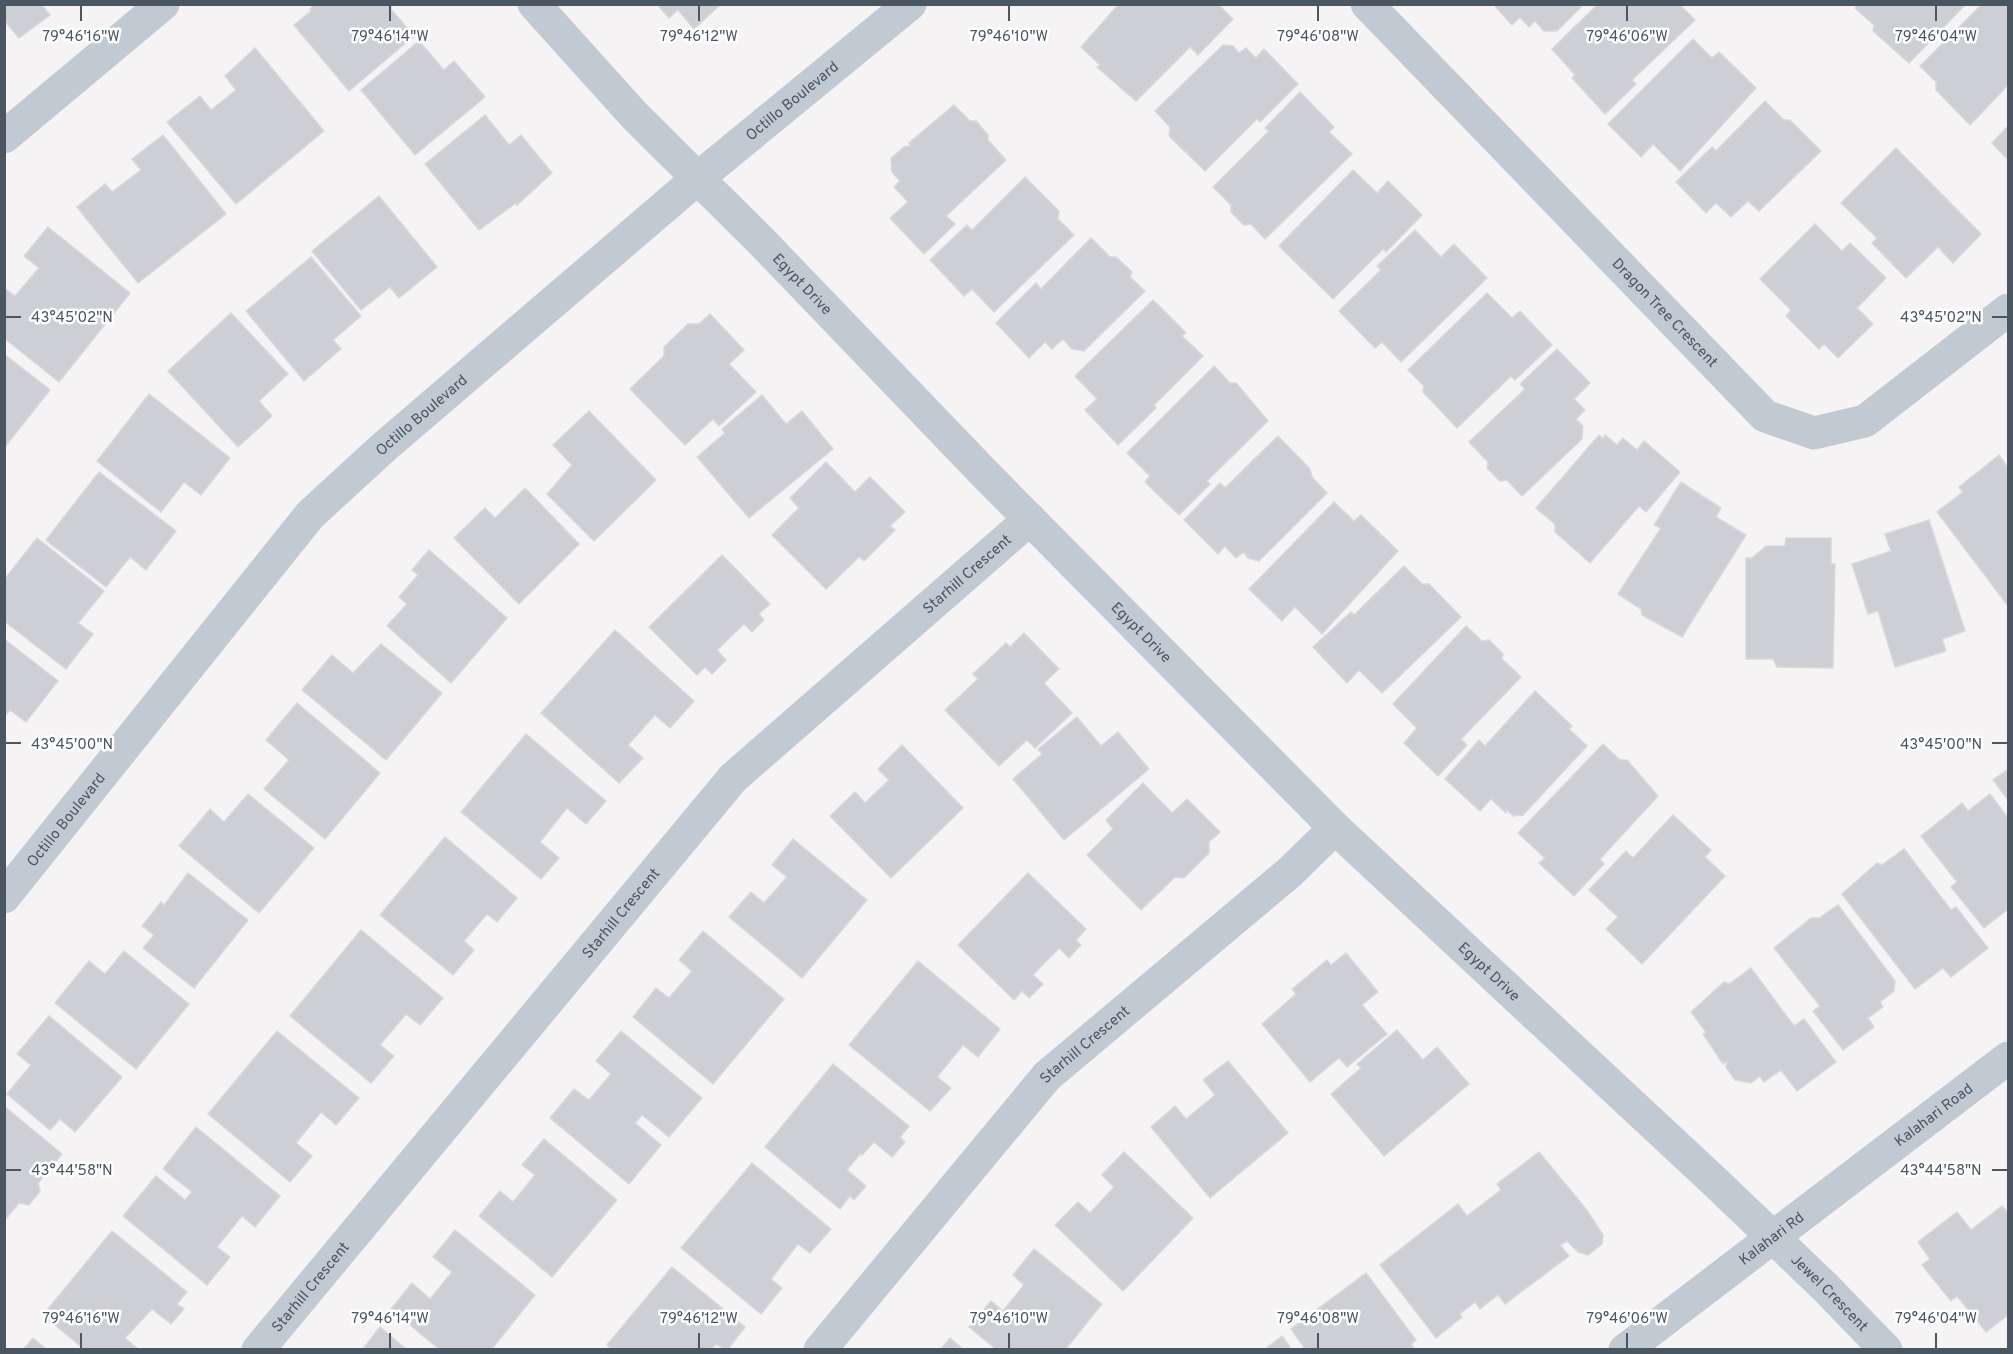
<svg xmlns="http://www.w3.org/2000/svg" width="2013" height="1354" font-family="Overpass,sans-serif">
<style>
.building{fill:#cdcfd5;stroke:#d7d9de;stroke-width:1.5}
.lines{fill:none;stroke-linecap:round;stroke-linejoin:round}
.minor{stroke:#c1cad2;stroke-width:33}
.ticks{fill:none;stroke:#4a5661;stroke-width:2}
.labels{text-anchor:middle;stroke-width:5;stroke-linejoin:round;paint-order:stroke}
.street-label{font-size:15px;fill:#4a5661;stroke:#fff}
.ticks-label{font-size:15px;text-anchor:middle;fill:#4a5661;stroke:#fff;stroke-width:5;stroke-linejoin:round;paint-order:stroke}
</style>
<rect width="100%" height="100%" fill="#f5f3f3"/>
<!-- building -->
<g class="building">
<polygon points="4,4 41,4 50,15 19,38 4,20"/>
<polygon points="315,4 394,4 390,8 414,36 349,91 294,25 311,11 310,9"/>
<polygon points="657,4 721,4 694,29 678,10 669,18"/>
<polygon points="1119,4 1218,4 1233,19 1198,55 1190,47 1136,101 1097,67 1100,65 1081,47"/>
<polygon points="1493,4 1584,4 1557,31 1544,31 1535,21 1529,27 1520,17 1512,25"/>
<polygon points="1598,4 1679,4 1695,20 1632,80 1636,84 1605,114 1572,78 1575,75 1552,49"/>
<polygon points="1859,4 1966,4 1909,63 1873,31 1874,25 1855,8"/>
<polygon points="1982,4 2008,4 2008,85 1970,125 1936,90 1936,82 1920,66"/>
<polygon points="1693,39 1712,58 1719,52 1756,88 1680,171 1653,144 1641,157 1608,124"/>
<polygon points="419,41 444,70 454,61 485,97 415,155 361,90"/>
<polygon points="1223,45 1233,46 1239,53 1246,48 1256,58 1264,49 1298,84 1260,122 1257,119 1205,171 1169,136 1170,127 1155,111"/>
<polygon points="255,48 324,131 236,204 167,122 200,96 211,110 236,90 225,76"/>
<polygon points="1300,92 1334,127 1329,132 1352,154 1265,239 1251,224 1244,225 1231,212 1231,205 1213,187 1269,131 1265,128"/>
<polygon points="1765,101 1784,120 1790,120 1821,151 1759,211 1748,201 1731,217 1716,203 1706,213 1676,182 1712,147 1716,151"/>
<polygon points="954,105 970,121 976,121 988,135 988,140 1006,160 946,216 955,224 924,254 890,218 908,202 894,187 900,181 892,172 891,158 904,147 911,146 909,143"/>
<polygon points="485,115 509,145 521,135 552,173 517,205 516,203 479,230 425,164"/>
<polygon points="2008,126 2008,160 1992,143"/>
<polygon points="163,135 226,214 138,283 77,207 105,184 112,192 141,170 132,159"/>
<polygon points="1896,148 1981,234 1953,263 1938,247 1906,278 1872,243 1877,238 1841,203"/>
<polygon points="1353,170 1377,193 1388,181 1422,215 1386,252 1383,249 1333,299 1279,246"/>
<polygon points="1025,177 1059,211 1058,219 1074,235 994,312 972,289 964,296 930,260 967,225 972,230"/>
<polygon points="379,196 437,267 399,298 390,287 361,310 312,251"/>
<polygon points="1815,224 1842,251 1850,243 1886,278 1857,308 1873,324 1838,358 1824,344 1819,349 1786,316 1791,310 1760,279"/>
<polygon points="48,227 130,293 59,382 4,338 4,288 15,296 39,268 24,256"/>
<polygon points="1415,230 1441,257 1454,244 1487,278 1401,362 1382,342 1375,348 1339,311 1381,270 1377,266"/>
<polygon points="1091,238 1110,257 1116,257 1132,272 1130,277 1145,291 1084,351 1072,349 1063,339 1052,349 1045,342 1029,358 996,323 1036,283 1041,289"/>
<polygon points="311,257 361,316 333,340 341,349 304,381 246,311"/>
<polygon points="1487,293 1512,318 1520,311 1552,345 1515,380 1511,376 1457,428 1423,392 1424,386 1408,370"/>
<polygon points="1153,300 1186,333 1182,336 1203,356 1154,405 1156,408 1118,445 1085,410 1097,399 1075,376"/>
<polygon points="231,313 288,374 259,401 272,416 238,447 168,371"/>
<polygon points="710,314 744,350 729,364 756,392 719,426 713,419 685,445 630,389 664,356 664,347 688,324 699,324"/>
<polygon points="1557,349 1590,383 1574,399 1585,410 1576,419 1583,426 1582,439 1522,496 1507,480 1500,481 1487,468 1488,462 1469,442 1525,389 1520,384"/>
<polygon points="4,354 50,390 4,448"/>
<polygon points="1214,366 1230,383 1236,383 1268,421 1207,481 1210,484 1179,515 1145,482 1150,476 1127,453"/>
<polygon points="149,394 230,458 201,495 184,482 161,512 97,461"/>
<polygon points="762,395 786,424 802,411 833,449 749,518 697,457 725,433 722,429"/>
<polygon points="589,411 656,480 594,541 547,494 572,465 553,445"/>
<polygon points="1599,435 1603,439 1605,435 1617,445 1623,438 1637,450 1644,441 1680,472 1646,512 1639,506 1590,563 1555,532 1555,524 1536,508"/>
<polygon points="1278,436 1310,469 1312,477 1327,493 1259,561 1248,558 1244,552 1236,558 1225,546 1218,554 1184,520 1220,483 1225,488"/>
<polygon points="1999,455 2008,468 2008,606 1937,512 1963,492 1959,487"/>
<polygon points="826,462 855,492 870,477 905,512 890,526 895,530 864,561 859,557 826,589 772,535 799,508 790,498"/>
<polygon points="99,472 176,531 146,570 130,557 106,587 46,540"/>
<polygon points="1681,482 1721,508 1716,517 1746,535 1682,637 1642,615 1641,609 1618,594 1661,528 1654,525"/>
<polygon points="525,488 579,544 519,604 454,538 485,508 495,518"/>
<polygon points="1334,502 1354,521 1361,515 1398,551 1322,634 1295,607 1282,621 1249,589"/>
<polygon points="1929,520 1965,631 1942,639 1946,651 1895,667 1878,611 1868,614 1852,564 1891,551 1885,534"/>
<polygon points="37,538 104,591 78,623 93,634 66,669 4,621 4,580"/>
<polygon points="1786,538 1831,538 1831,564 1835,564 1833,668 1777,667 1773,659 1746,659 1746,558 1752,558 1766,546 1785,546"/>
<polygon points="429,550 507,618 451,683 387,626 407,604 399,597 418,575 412,570"/>
<polygon points="722,555 770,604 759,614 764,620 752,632 744,624 717,650 726,660 712,674 705,667 697,675 649,627"/>
<polygon points="1404,566 1422,584 1429,584 1461,617 1382,693 1359,670 1347,683 1313,647 1351,612 1354,615"/>
<polygon points="1466,626 1482,641 1489,640 1503,654 1502,659 1521,677 1461,739 1467,745 1438,776 1404,743 1417,728 1393,704"/>
<polygon points="615,630 694,701 670,728 655,715 628,745 643,758 619,783 541,713"/>
<polygon points="1024,633 1059,669 1044,683 1072,713 1035,748 1027,740 999,766 945,710 978,679 973,674 1006,643 1010,647"/>
<polygon points="4,639 58,681 26,722 10,710 4,717"/>
<polygon points="381,644 442,693 386,760 302,690 332,655 353,673"/>
<polygon points="1535,691 1572,726 1569,729 1587,746 1523,815 1513,816 1506,809 1506,813 1491,799 1480,811 1445,779 1479,740 1485,746"/>
<polygon points="297,703 380,773 325,839 264,789 289,760 266,740"/>
<polygon points="1077,717 1101,746 1118,732 1149,769 1064,840 1013,779 1042,754 1038,749"/>
<polygon points="526,734 606,801 586,824 567,808 540,842 559,858 541,879 461,812"/>
<polygon points="1603,744 1620,760 1627,760 1658,796 1600,859 1604,864 1574,896 1539,863 1545,858 1518,833"/>
<polygon points="902,745 963,808 891,878 830,816 855,792 865,803 889,780 878,769"/>
<polygon points="2008,769 2008,800 1993,780"/>
<polygon points="1143,783 1172,813 1187,799 1220,832 1209,842 1209,853 1184,878 1175,877 1141,910 1087,855 1113,829 1106,820"/>
<polygon points="248,794 314,848 259,913 179,846 210,809 224,822"/>
<polygon points="1990,794 2008,818 2008,909 1984,928 1951,887 1957,882 1921,836 1962,803 1968,811"/>
<polygon points="1673,815 1711,850 1705,857 1725,876 1642,964 1606,929 1618,917 1589,890 1626,851 1633,858"/>
<polygon points="445,837 517,898 497,922 487,914 464,941 474,950 453,975 380,915"/>
<polygon points="793,839 867,900 802,978 729,917 751,892 764,903 787,877 772,865"/>
<polygon points="1904,849 1951,910 1956,907 1988,948 1951,977 1943,968 1915,989 1842,894 1877,863 1882,865"/>
<polygon points="188,873 248,920 194,988 143,948 154,935 142,926 161,902 164,905"/>
<polygon points="1028,873 1086,929 1076,940 1081,945 1069,958 1059,948 1033,975 1043,984 1029,998 1022,991 1014,1000 958,945"/>
<polygon points="1838,905 1895,981 1894,991 1880,1002 1883,1007 1868,1018 1874,1027 1843,1050 1813,1011 1820,1006 1774,948 1811,918 1819,918"/>
<polygon points="361,930 443,998 420,1025 406,1014 380,1045 394,1056 371,1083 290,1016"/>
<polygon points="703,931 784,999 713,1084 633,1017 656,988 669,998 692,971 679,960"/>
<polygon points="124,951 189,1004 136,1069 55,1003 89,961 105,974"/>
<polygon points="1346,953 1378,992 1362,1005 1387,1034 1347,1067 1339,1058 1310,1082 1262,1024 1296,994 1292,989 1327,960 1331,965"/>
<polygon points="918,961 1000,1029 978,1057 963,1045 937,1077 951,1088 930,1111 849,1045"/>
<polygon points="1751,968 1794,1026 1804,1019 1836,1062 1797,1091 1781,1070 1764,1082 1760,1076 1751,1083 1735,1080 1726,1067 1727,1061 1723,1064 1703,1034 1706,1032 1691,1012 1724,982 1729,984"/>
<polygon points="49,1016 122,1077 75,1132 60,1119 50,1130 7,1094 31,1065 17,1054"/>
<polygon points="1397,1030 1423,1060 1437,1047 1469,1084 1384,1156 1331,1094 1361,1068 1357,1064"/>
<polygon points="277,1031 359,1098 336,1125 321,1112 296,1143 312,1156 290,1182 208,1114"/>
<polygon points="621,1031 702,1098 669,1137 642,1115 635,1123 661,1145 629,1184 550,1118 574,1089 589,1100 611,1074 596,1061"/>
<polygon points="1228,1061 1288,1133 1210,1198 1151,1127 1175,1106 1186,1119 1215,1095 1203,1080"/>
<polygon points="833,1064 909,1126 900,1137 905,1142 892,1157 874,1142 862,1155 861,1153 847,1170 866,1186 854,1200 850,1196 840,1209 765,1147"/>
<polygon points="4,1106 62,1154 38,1183 40,1191 29,1205 19,1203 5,1220"/>
<polygon points="196,1127 280,1196 255,1227 242,1216 217,1247 230,1257 207,1285 123,1216 156,1176 185,1200 192,1192 163,1169"/>
<polygon points="544,1139 617,1200 552,1277 479,1216 500,1191 513,1202 535,1175 522,1165"/>
<polygon points="1124,1152 1193,1218 1123,1291 1055,1225 1078,1202 1090,1213 1114,1187 1102,1175"/>
<polygon points="1539,1152 1586,1209 1603,1235 1602,1244 1588,1255 1578,1252 1567,1241 1560,1245 1569,1256 1505,1304 1498,1295 1480,1309 1475,1302 1460,1314 1462,1317 1436,1338 1380,1265 1458,1204 1467,1216 1501,1190 1497,1184"/>
<polygon points="752,1163 831,1229 810,1253 798,1244 771,1279 782,1288 761,1314 681,1248"/>
<polygon points="2002,1206 2008,1213 2008,1315 1986,1332 1957,1296 1951,1301 1922,1265 1930,1259 1918,1242 1957,1212 1971,1230"/>
<polygon points="455,1230 535,1295 491,1350 440,1350 391,1309 412,1283 430,1299 452,1272 433,1257"/>
<polygon points="112,1231 187,1292 177,1304 184,1309 171,1324 152,1309 125,1338 139,1350 85,1350 43,1315"/>
<polygon points="1034,1249 1102,1304 1065,1350 997,1350 969,1327 991,1301 1003,1311 1024,1285 1013,1275"/>
<polygon points="672,1267 745,1327 727,1350 716,1344 711,1350 613,1350 607,1345"/>
<polygon points="1366,1273 1416,1340 1411,1344 1415,1350 1306,1350 1291,1329"/>
<polygon points="380,1327 407,1350 362,1350"/>
<polygon points="1282,1336 1292,1350 1264,1350"/>
<polygon points="33,1338 47,1350 23,1350"/>
<polygon points="950,1338 964,1350 940,1350"/>
</g>
<g class="lines">
<!-- minor -->
<g class="minor">
<path id="s1" d="M534,4l100,111 128,127 222,231 351,355 378,352 112,107 61,63"/>
<path id="s2" d="M1367,4l398,412 49,17 51,-12 143,-111"/>
<polyline points="4,137 163,4"/>
<path id="s3" d="M4,897l306,-382 74,-68 314,-269 212,-174"/>
<path id="s4" d="M258,1350l475,-572 297,-259"/>
<path id="s5" d="M820,1350l227,-274 243,-204 45,-44"/>
<path id="s6" d="M1625,1350l383,-292"/>
</g>
</g>
<!-- ticks -->
<path class="ticks" d="M81,6v15M390,6v15M699,6v15M1009,6v15M1318,6v15M1627,6v15M1936,6v15M6,317h15M1992,317h15M6,743h15M1992,743h15M6,1170h15M1992,1170h15M81,1333v15M390,1333v15M699,1333v15M1009,1333v15M1318,1333v15M1627,1333v15M1936,1333v15"/>
<g class="labels">
<!-- street labels -->
<g class="street-label">
<text dy="5" stroke="none"><textPath href="#s3" startOffset="1125">Octillo Boulevard</textPath></text>
<text dy="5" stroke="none"><textPath href="#s1" startOffset="388">Egypt Drive</textPath></text>
<text dy="5" stroke="none"><textPath href="#s2" startOffset="429">Dragon Tree Crescent</textPath></text>
<text dy="5" stroke="none"><textPath href="#s3" startOffset="639">Octillo Boulevard</textPath></text>
<text dy="5" stroke="none"><textPath href="#s4" startOffset="1054">Starhill Crescent</textPath></text>
<text dy="5" stroke="none"><textPath href="#s1" startOffset="874">Egypt Drive</textPath></text>
<text dy="5" stroke="none"><textPath href="#s3" startOffset="99">Octillo Boulevard</textPath></text>
<text dy="5" stroke="none"><textPath href="#s4" startOffset="568">Starhill Crescent</textPath></text>
<text dy="5" stroke="none"><textPath href="#s1" startOffset="1360">Egypt Drive</textPath></text>
<text dy="5" stroke="none"><textPath href="#s5" startOffset="405">Starhill Crescent</textPath></text>
<text dy="5" stroke="none"><textPath href="#s6" startOffset="388">Kalahari Road</textPath></text>
<text dy="5" stroke="none"><textPath href="#s6" startOffset="184">Kalahari Rd</textPath></text>
<text dy="5" stroke="none"><textPath href="#s4" startOffset="82">Starhill Crescent</textPath></text>
<text dy="5" stroke="none"><textPath href="#s1" startOffset="1828">Jewel Crescent</textPath></text>
</g>
</g>
<g class="ticks-label">
<text x="81" y="41">79°46'16"W</text>
<text x="390" y="41">79°46'14"W</text>
<text x="699" y="41">79°46'12"W</text>
<text x="1009" y="41">79°46'10"W</text>
<text x="1318" y="41">79°46'08"W</text>
<text x="1627" y="41">79°46'06"W</text>
<text x="1936" y="41">79°46'04"W</text>
<text x="72" y="322">43°45'02"N</text>
<text x="1941" y="322">43°45'02"N</text>
<text x="72" y="749">43°45'00"N</text>
<text x="1941" y="749">43°45'00"N</text>
<text x="72" y="1175">43°44'58"N</text>
<text x="1941" y="1175">43°44'58"N</text>
<text x="81" y="1323">79°46'16"W</text>
<text x="390" y="1323">79°46'14"W</text>
<text x="699" y="1323">79°46'12"W</text>
<text x="1009" y="1323">79°46'10"W</text>
<text x="1318" y="1323">79°46'08"W</text>
<text x="1627" y="1323">79°46'06"W</text>
<text x="1936" y="1323">79°46'04"W</text>
</g>
<!-- border -->
<rect width="2013" height="1354" fill="none" stroke="#4a5661" stroke-width="12"/>
</svg>
